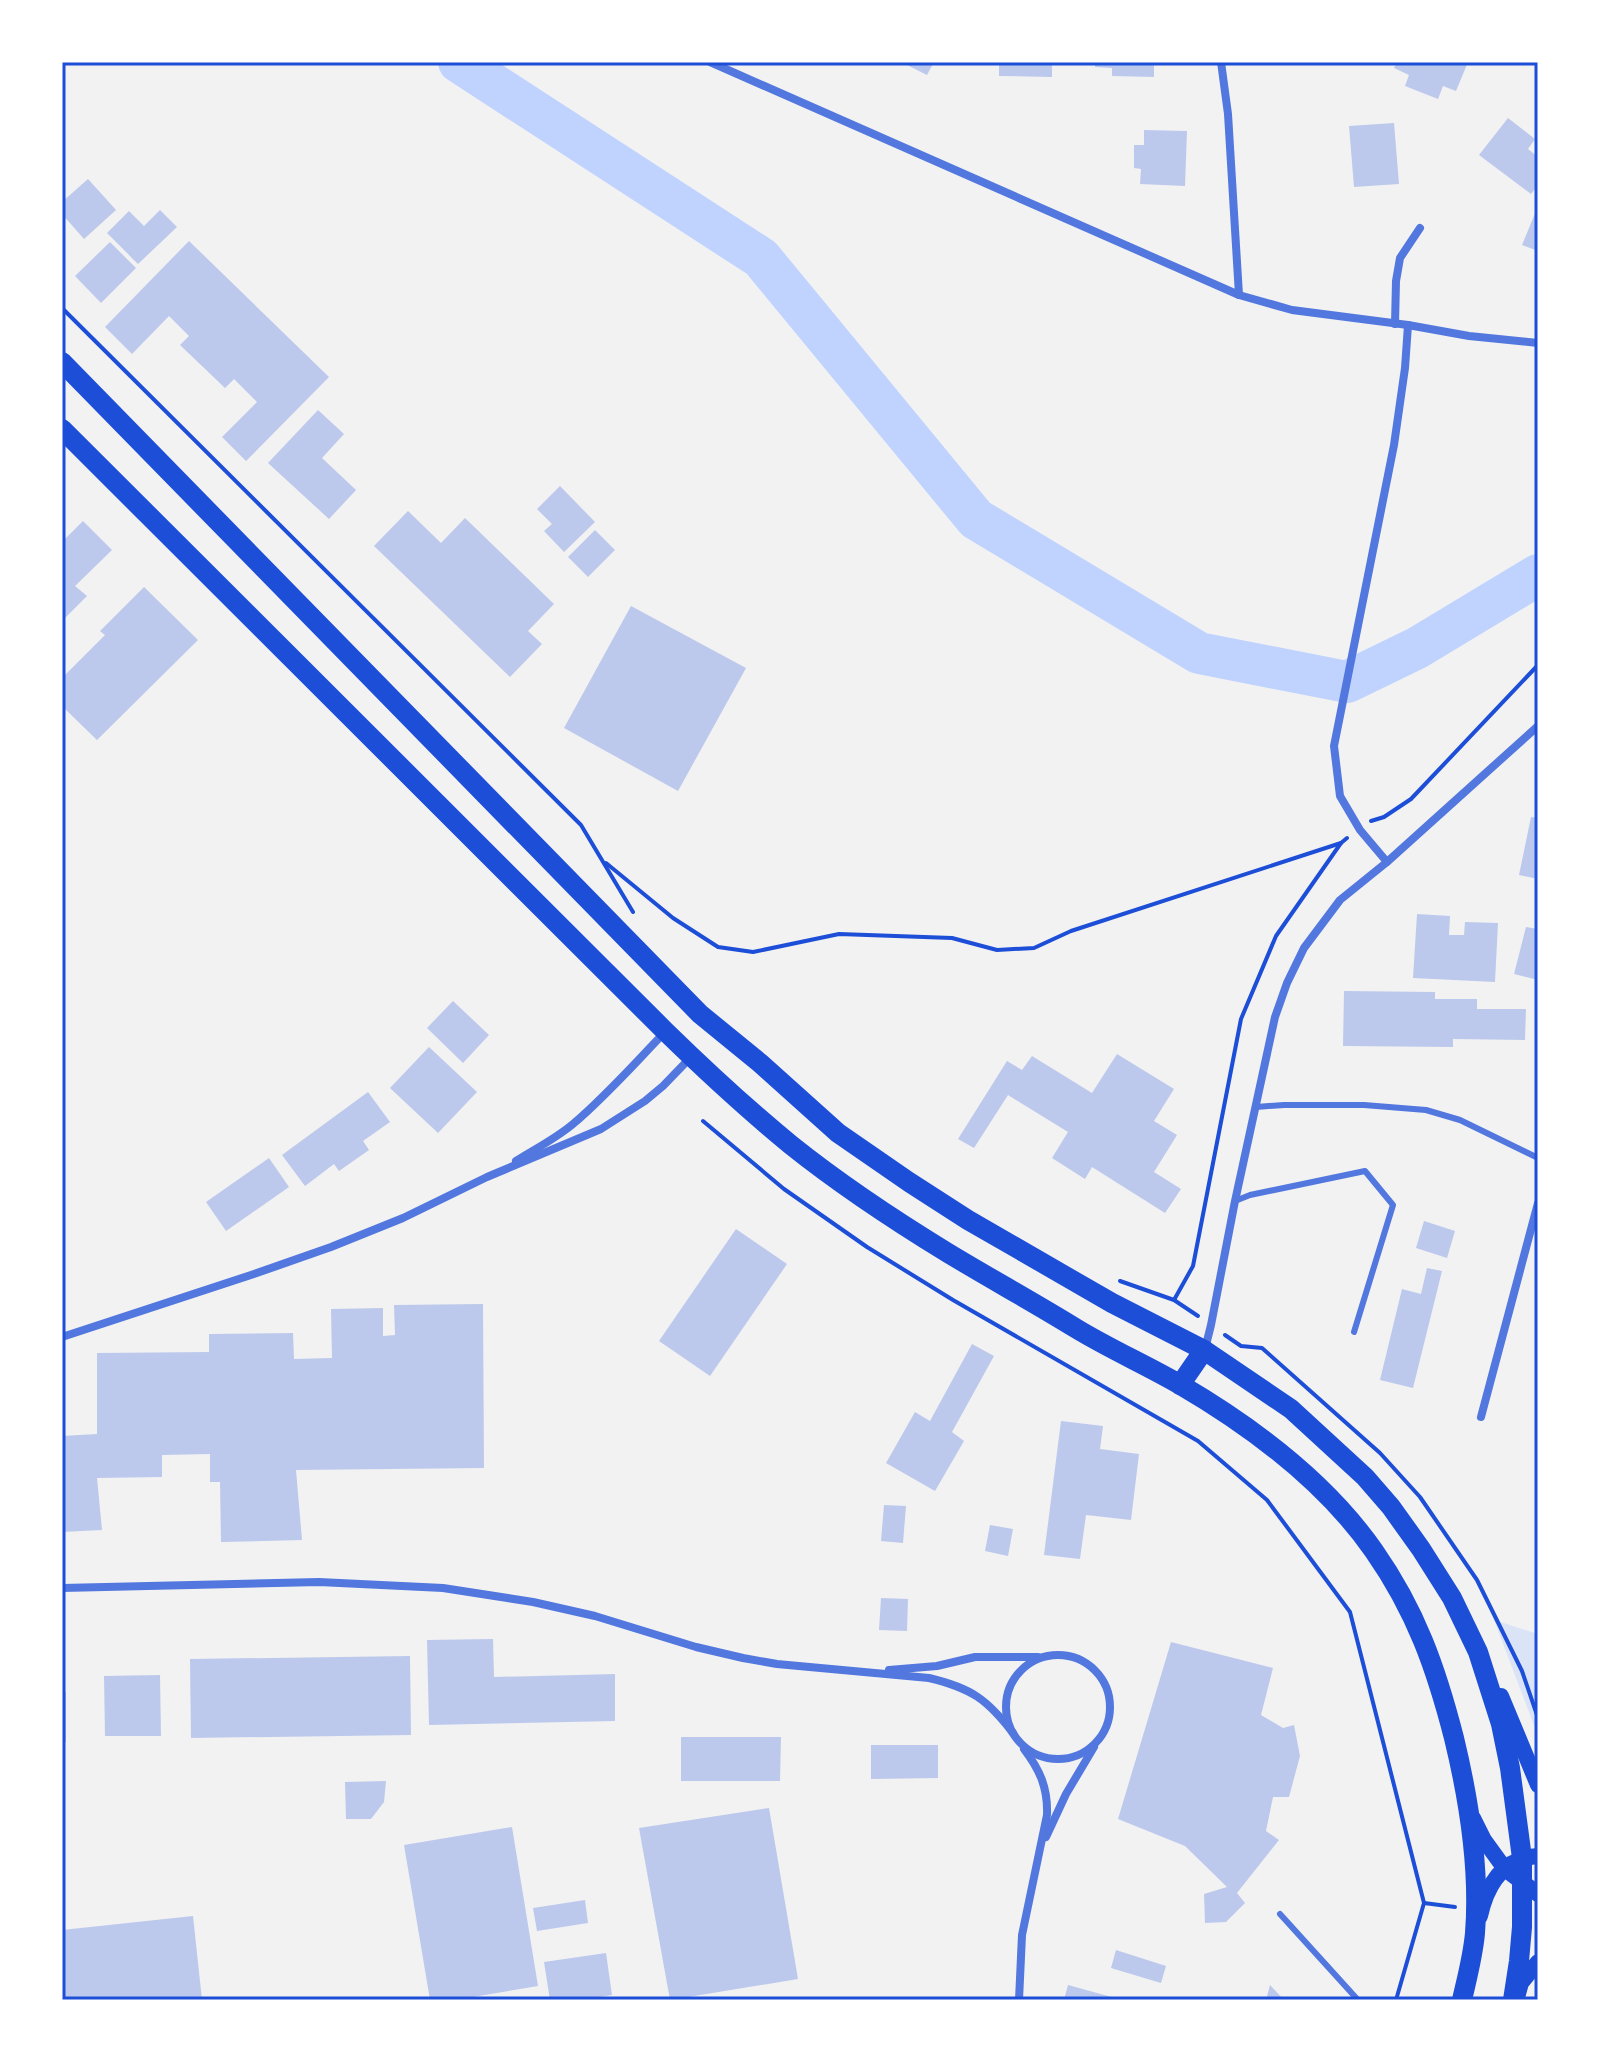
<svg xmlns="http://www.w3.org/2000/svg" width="1600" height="2062" font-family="Roboto,sans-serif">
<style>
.green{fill:#dbe4f7}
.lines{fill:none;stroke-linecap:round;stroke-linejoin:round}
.river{stroke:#bfd3fe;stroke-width:42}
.building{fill:#bdc9ec}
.path{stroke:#1d4ed8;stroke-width:4}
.service{stroke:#5277de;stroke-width:6}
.minor{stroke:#5277de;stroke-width:8}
.secondary{stroke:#1d4ed8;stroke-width:16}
.trunk{stroke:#1d4ed8;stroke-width:20}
.neatline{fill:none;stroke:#1d4ed8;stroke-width:3}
</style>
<rect width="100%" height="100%" fill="#f2f2f2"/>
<!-- green -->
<polygon class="green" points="1494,1620 1538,1634 1538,1736"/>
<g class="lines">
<!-- river -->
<polyline class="river" points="459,62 761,258 976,519 1199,653 1347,682 1417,648 1538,575"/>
</g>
<!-- building -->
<g class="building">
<polygon points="901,62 934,62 927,75"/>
<polygon points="999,62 1052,62 1052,77 999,76"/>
<polygon points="1095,62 1154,62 1154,77 1112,76 1112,68 1095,67"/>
<polygon points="1397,62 1468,62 1456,91 1443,86 1438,99 1405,86 1409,75 1394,68"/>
<polygon points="1508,118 1535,139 1528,149 1538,157 1538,185 1531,194 1479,155"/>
<polygon points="1394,123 1399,184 1354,187 1349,126"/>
<polygon points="1144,130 1187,131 1185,186 1140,184 1141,169 1134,168 1134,145 1144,145"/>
<polygon points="88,179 116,210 84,239 62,214 62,202"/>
<polygon points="1538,206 1538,251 1522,245"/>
<polygon points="160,210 177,227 138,264 107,233 129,211 144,226"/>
<polygon points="189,241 329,377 246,461 222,437 257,402 234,379 225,388 180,345 189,336 169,316 132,354 105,327"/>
<polygon points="110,242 136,268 101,303 75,276"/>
<polygon points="318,410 344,434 322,458 356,490 329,519 268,463"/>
<polygon points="560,486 595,522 564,552 544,531 552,524 537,509"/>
<polygon points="408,511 441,543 465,518 554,604 528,631 542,644 510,677 374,546"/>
<polygon points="83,521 112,550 75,586 87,596 62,621 62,542"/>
<polygon points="595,530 615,550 588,577 568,557"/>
<polygon points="144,587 198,640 97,740 62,706 62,678 105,635 100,631"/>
<polygon points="631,606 746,668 678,791 564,728"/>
<polygon points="1531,817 1538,818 1538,879 1519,875"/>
<polygon points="1417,914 1450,916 1449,935 1464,935 1465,922 1498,923 1495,982 1413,978"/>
<polygon points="1526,927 1538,929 1538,980 1514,974"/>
<polygon points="1344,991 1435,992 1435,999 1477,999 1477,1009 1526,1009 1525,1040 1453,1039 1453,1047 1343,1046"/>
<polygon points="453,1001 489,1035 463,1063 427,1028"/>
<polygon points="429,1047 477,1092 438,1133 390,1088"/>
<polygon points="1117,1054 1174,1089 1154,1121 1177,1135 1154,1172 1181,1189 1165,1213 1092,1167 1085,1179 1052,1158 1068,1132 1008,1095 974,1148 958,1139 1007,1061 1022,1070 1032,1056 1092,1093"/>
<polygon points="368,1092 390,1122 363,1141 369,1150 339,1171 334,1164 305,1186 282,1155"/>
<polygon points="269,1158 289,1187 226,1231 206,1202"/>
<polygon points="1424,1221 1455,1231 1447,1258 1416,1248"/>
<polygon points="736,1229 787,1264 710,1376 659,1341"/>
<polygon points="1427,1268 1442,1271 1413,1388 1380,1380 1402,1289 1421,1294"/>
<polygon points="483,1304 484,1468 296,1470 302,1540 221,1542 220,1482 210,1482 210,1454 162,1455 162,1477 97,1478 102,1530 62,1532 62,1436 97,1434 97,1353 209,1352 209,1334 293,1333 294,1359 332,1358 331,1309 383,1308 383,1336 395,1335 394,1305"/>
<polygon points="972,1344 994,1356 952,1432 964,1441 935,1491 886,1463 915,1412 930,1421"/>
<polygon points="1061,1421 1103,1426 1100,1449 1139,1454 1131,1520 1086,1515 1080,1559 1044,1555"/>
<polygon points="884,1505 906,1506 903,1543 881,1541"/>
<polygon points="990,1525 1013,1529 1008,1556 985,1551"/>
<polygon points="881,1598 908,1599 907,1631 879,1630"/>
<polygon points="493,1639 494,1677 615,1674 615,1721 429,1725 427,1640"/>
<polygon points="1171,1642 1273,1668 1261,1715 1283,1728 1294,1725 1300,1756 1289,1797 1273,1797 1266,1831 1279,1840 1237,1893 1245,1903 1226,1922 1205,1923 1204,1894 1227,1887 1185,1846 1118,1819"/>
<polygon points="410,1656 411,1735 191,1738 190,1659"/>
<polygon points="160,1675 161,1736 105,1736 104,1676"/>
<rect x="62" y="1692" width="4" height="50"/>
<polygon points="681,1737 781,1737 780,1781 681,1781"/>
<polygon points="871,1745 938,1745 938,1778 871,1779"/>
<polygon points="386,1781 384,1802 371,1819 346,1819 345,1782"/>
<polygon points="769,1808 798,1979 670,2000 639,1828"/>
<polygon points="512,1827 538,1986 455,2000 430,2000 404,1845"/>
<polygon points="585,1900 588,1923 537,1931 533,1908"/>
<polygon points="193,1916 202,2000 62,2000 62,1930"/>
<polygon points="1116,1950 1166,1966 1161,1983 1111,1968"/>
<polygon points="606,1953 612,1995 579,2000 550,2000 544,1962"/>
<polygon points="1068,1985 1119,1999 1119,2000 1064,2000"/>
<polygon points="1270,1985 1284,2000 1266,2000"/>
</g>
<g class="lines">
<!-- path -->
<g class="path">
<polyline points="62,308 581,825 633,912"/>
<polyline points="1371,821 1384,817 1411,799 1538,665"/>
<polyline points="606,863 673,918 718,947 753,952 839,934 952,938 997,950 1034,948 1071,931 1341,843"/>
<polyline points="703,1121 784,1189 867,1247 953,1300 1198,1441 1267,1500 1350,1612 1424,1903 1396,2000"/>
<polyline points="1120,1281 1174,1300 1198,1316"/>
<polyline points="1174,1300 1193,1266 1241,1019 1276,936 1341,843 1347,838"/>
<polyline points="1225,1335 1241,1346 1262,1348 1380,1453 1420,1497 1477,1580 1522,1671 1538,1718"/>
<polyline points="1424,1903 1455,1907"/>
</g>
<!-- service -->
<g class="service">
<polyline points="1256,1107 1284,1105 1364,1105 1426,1110 1460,1120 1538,1158"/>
<polyline points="1235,1201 1250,1195 1365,1171 1393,1205 1354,1332"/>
<polyline points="1280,1914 1358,2000"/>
</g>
<!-- minor -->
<g class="minor">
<polyline points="710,62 1239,295 1292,310 1408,325 1469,336 1538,343"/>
<polyline points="1221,62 1228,114 1239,295"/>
<polyline points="1395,324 1396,281 1400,258 1420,228"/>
<polyline points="1387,862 1360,830 1340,796 1334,746 1394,445 1405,368 1408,325"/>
<path d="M516,1161c19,-12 39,-22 57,-37 33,-28 62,-61 92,-92"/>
<polyline points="62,1337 254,1274 331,1247 403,1218 487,1177 601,1129 645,1101 663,1086 692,1056"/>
<polyline points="1205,1349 1211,1325 1235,1201 1275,1017 1287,983 1304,948 1340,900 1387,862 1538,726"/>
<polyline points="1481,1417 1538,1203"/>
<path d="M62,1588l257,-6 124,6 90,14 62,14 101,31 47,11 34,6 152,14c42,10 58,21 84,55"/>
<circle cx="1058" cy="1707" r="52"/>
<polyline points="889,1670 937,1666 975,1657 1038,1657"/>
<polyline points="1046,1837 1066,1794 1094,1747"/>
<path d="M1019,2000l3,-65 25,-120c1,-27 -7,-45 -23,-66"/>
</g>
<!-- secondary -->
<g class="secondary">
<polyline points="1501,1696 1538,1785"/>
<polyline points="1473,1818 1484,1840 1505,1869 1538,1894"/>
<path d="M1480,1916c7,-32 23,-58 58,-60"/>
<polyline points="1518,1994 1521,1983 1538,1962"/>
</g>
<!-- trunk -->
<g class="trunk">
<polyline points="62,362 700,1014 760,1063 838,1133 909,1182 968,1220 1112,1303 1204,1350 1291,1409 1365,1477 1391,1507 1421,1549 1452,1598 1478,1652 1501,1724 1510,1768 1522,1858 1522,1927 1519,1961 1513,2000"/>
<path d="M62,429l603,602c41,40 82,78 126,114 50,40 103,75 157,108 43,26 87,50 129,76 33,20 69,36 102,55 72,42 147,98 195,167 42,60 62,117 80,187 15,62 26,131 21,195 -2,23 -8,45 -13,67"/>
<polyline points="1180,1385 1204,1350"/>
</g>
</g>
<!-- border -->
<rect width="1600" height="2062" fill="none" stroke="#ffffff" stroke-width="128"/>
<rect x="64" y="64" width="1472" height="1934" class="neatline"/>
</svg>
